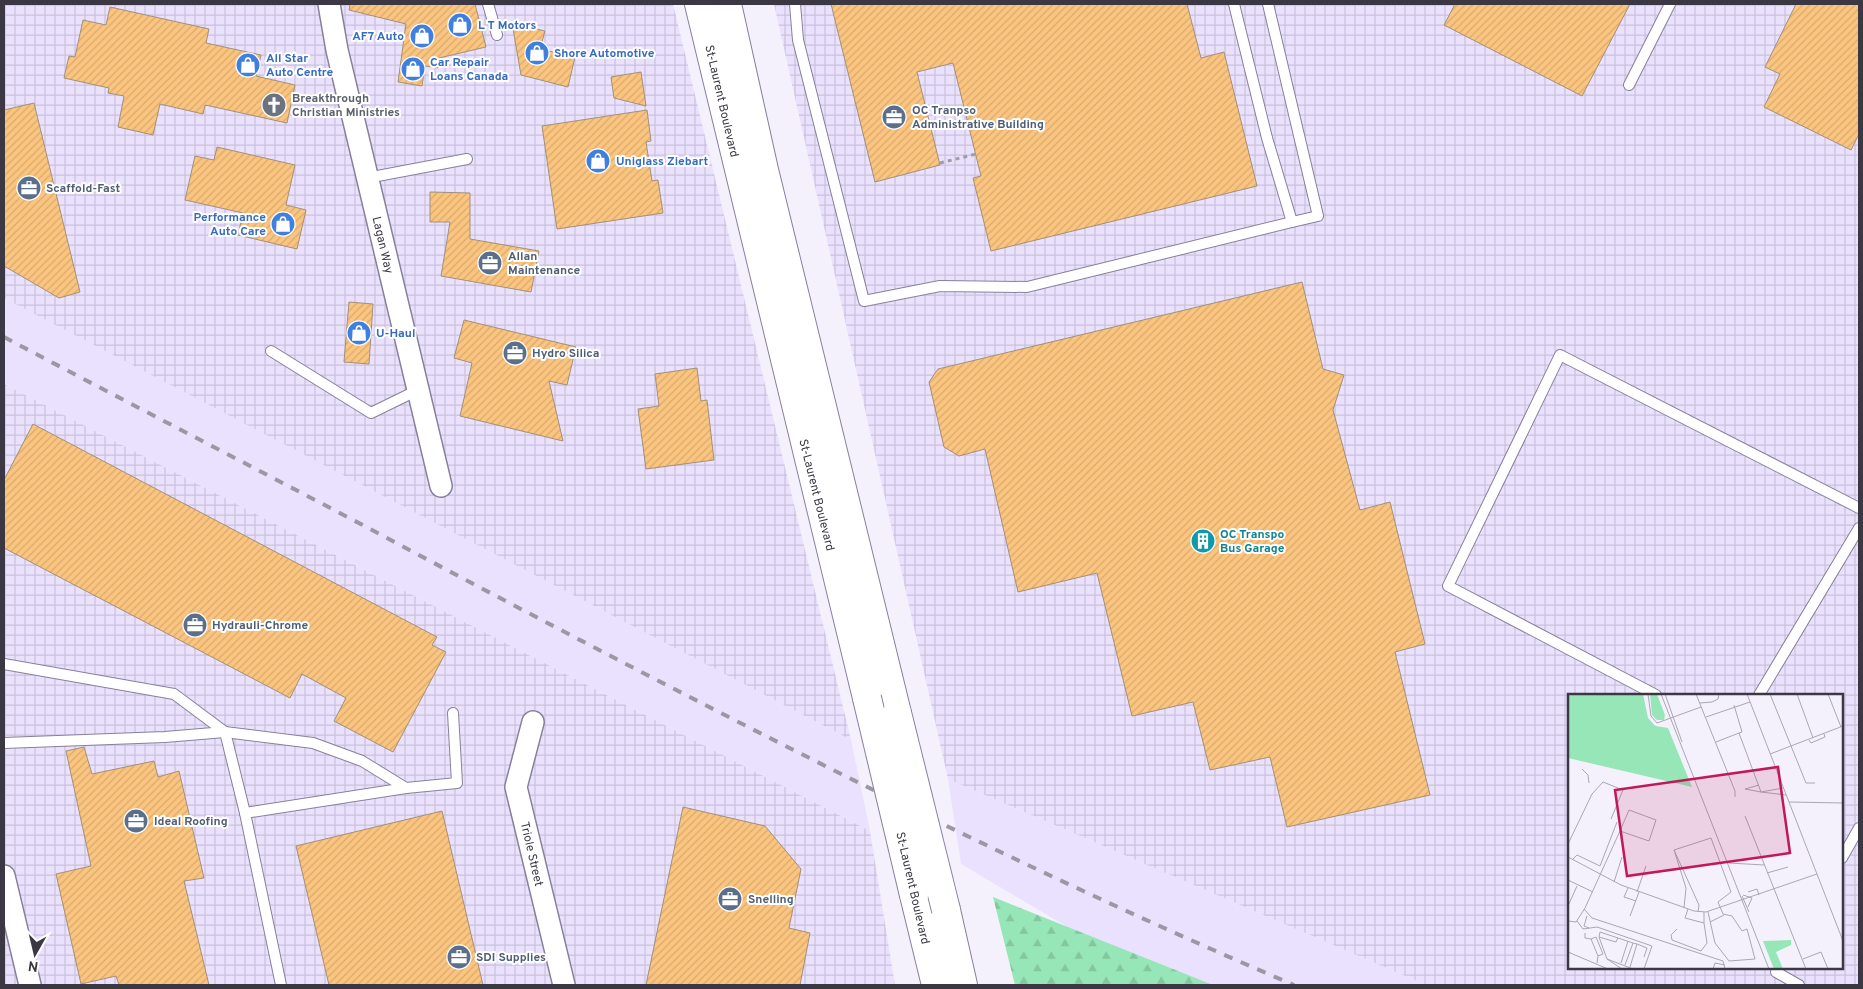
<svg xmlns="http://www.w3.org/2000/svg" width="1863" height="989" font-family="Overpass,sans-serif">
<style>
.built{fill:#eae1fe}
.industrial{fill:url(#industrial-grid);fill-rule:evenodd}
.forest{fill:url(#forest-firs)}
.building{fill:url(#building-hatch);stroke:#a29079}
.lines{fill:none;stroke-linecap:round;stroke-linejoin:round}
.lane-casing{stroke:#88809a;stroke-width:12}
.street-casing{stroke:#88809a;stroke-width:24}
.secondary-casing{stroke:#88809a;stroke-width:30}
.path{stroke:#9f9ca7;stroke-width:3;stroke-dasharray:4 4;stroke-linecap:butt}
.lane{stroke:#fff;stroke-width:10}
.street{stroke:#fff;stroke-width:21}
.secondary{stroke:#fff;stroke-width:28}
.rail{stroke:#9b98a3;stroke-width:4;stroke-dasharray:9 9;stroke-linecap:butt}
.secondary-bridge-casing{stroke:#88809a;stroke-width:30;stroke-linecap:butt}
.secondary-bridge{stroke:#fff;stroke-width:28}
.labels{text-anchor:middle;stroke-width:4;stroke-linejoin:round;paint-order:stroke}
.shop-label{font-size:12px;font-weight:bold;fill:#366cbe;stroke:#fff;text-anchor:start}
.worship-label{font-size:12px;font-weight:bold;fill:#5b616d;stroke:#fff;text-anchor:start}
.street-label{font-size:12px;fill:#3c3843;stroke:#fff}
.service-label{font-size:12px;font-weight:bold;fill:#4e5e75;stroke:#fff;text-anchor:start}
.culture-label{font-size:12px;font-weight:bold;fill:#0d838f;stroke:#fff;text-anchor:start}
.inset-road{fill:none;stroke:#aaa7b2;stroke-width:1}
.view{fill:#c2185b;fill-opacity:0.15;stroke:#c2185b;stroke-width:2.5}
.inset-edge{fill:none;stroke:#3c3843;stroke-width:2.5}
</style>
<defs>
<pattern id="industrial-grid" width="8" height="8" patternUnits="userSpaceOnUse" patternTransform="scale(1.25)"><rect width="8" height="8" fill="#eae1fe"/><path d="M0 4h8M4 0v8" fill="none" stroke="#cac2db"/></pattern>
<pattern id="forest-firs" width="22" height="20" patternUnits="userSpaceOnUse" patternTransform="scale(1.25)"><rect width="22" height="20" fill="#97e6b7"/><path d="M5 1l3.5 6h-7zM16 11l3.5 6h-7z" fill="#83c69f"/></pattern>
<pattern id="building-hatch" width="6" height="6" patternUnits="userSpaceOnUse" patternTransform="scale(1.25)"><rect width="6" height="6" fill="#fbc57f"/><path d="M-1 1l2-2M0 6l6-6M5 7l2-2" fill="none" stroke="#d8aa6f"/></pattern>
</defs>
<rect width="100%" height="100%" fill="#f4f1fc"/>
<!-- built -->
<g class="built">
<polygon points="4,297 851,740 870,831 4,384"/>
<polygon points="948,779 1426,985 1186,985 1108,951 961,864"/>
</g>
<!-- industrial -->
<g class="industrial">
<polygon points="4,4 673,4 851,740 4,298"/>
<path d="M774,4h1085v981h-433l-478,-206zM1569,695h273v273h-273z"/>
<polygon points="4,384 870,831 895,985 4,985"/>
</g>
<!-- forest -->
<polygon class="forest" points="993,897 1213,985 1015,985"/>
<!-- building -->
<g class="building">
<polygon points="350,4 475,4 486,47 439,58 438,68 425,66 422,86 398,82 406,24 349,10"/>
<polygon points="831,4 1187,4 1201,58 1224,52 1257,186 991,251 973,178 981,176 953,63 917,72 940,165 875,182"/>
<polygon points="1455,4 1630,4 1582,96 1444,25"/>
<polygon points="1796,4 1859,4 1859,134 1851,150 1764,107 1780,74 1765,67"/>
<polygon points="110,7 209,29 206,43 261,55 256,76 295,85 287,123 205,105 203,114 160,104 153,135 118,127 124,96 108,93 109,88 64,78 69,56 75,57 83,20 106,25"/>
<polygon points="512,23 545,31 540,49 575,57 568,87 521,75"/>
<polygon points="641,72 646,106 614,98 611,77"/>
<polygon points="34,103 80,292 59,298 4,266 4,110"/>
<polygon points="647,110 651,141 646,142 652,181 658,180 663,213 557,229 542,126"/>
<polygon points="217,147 295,165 286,205 306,210 297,249 238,235 243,213 185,200 195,156 214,160"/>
<polygon points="430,192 470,193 470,239 539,251 531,292 441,276 450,222 430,222"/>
<polygon points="1302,282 1323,369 1344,375 1333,410 1360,510 1390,502 1425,644 1395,652 1430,795 1287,827 1270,757 1210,770 1193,702 1132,716 1097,573 1018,592 985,449 959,456 944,447 929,382 938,369"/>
<polygon points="349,302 373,304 369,364 344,362"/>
<polygon points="464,320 576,347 567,385 549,381 563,441 460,416 472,363 454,358"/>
<polygon points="697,368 701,401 707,400 714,460 646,469 638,409 659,406 655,374"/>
<polygon points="33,424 437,637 432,645 446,652 393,752 334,721 346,698 302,674 290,698 4,548 4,480"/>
<polygon points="84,747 92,774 154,761 158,777 179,771 204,878 184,881 209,985 119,985 116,976 81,984 56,874 91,866 66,751"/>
<polygon points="683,807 765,826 801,869 789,928 810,933 800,985 646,985"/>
<polygon points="442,811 483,985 329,985 296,846"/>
</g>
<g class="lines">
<defs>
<g id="lane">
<polyline points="488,4 497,35"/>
<polyline points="795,4 798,40 864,301 940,286 1027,287 1292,222 1267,138 1234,4"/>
<polyline points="1268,4 1318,216 1292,222"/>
<polyline points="1629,85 1670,4"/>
<polyline points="367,178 467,159"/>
<polyline points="271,351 371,413 418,390"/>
<polyline points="4,664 174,694 225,732 245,813 281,985"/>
<polyline points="1656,695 1448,586 1560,355 1859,508"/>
<polyline points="1759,695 1859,528"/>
<polyline points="4,743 165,737 225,732 313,743 362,761 406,788 245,813"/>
<polyline points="406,788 457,783 453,713"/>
<polyline points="1842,858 1859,828"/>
<polyline points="1779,968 1776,972 1799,985"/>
</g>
<g id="street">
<polyline points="329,4 337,50 441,486"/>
<polyline points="533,722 516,787 564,985"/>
<polyline points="4,876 30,985"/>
</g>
<g id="secondary">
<polyline points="699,4 867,698"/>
<polyline points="727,4 764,170 897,713"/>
<polyline points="914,895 936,985"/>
<polyline points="946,910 963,985"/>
</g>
</defs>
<!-- lane casing -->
<use href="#lane" class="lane-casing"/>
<!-- street casing -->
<use href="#street" class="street-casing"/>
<!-- secondary casing -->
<use href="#secondary" class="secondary-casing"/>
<!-- path -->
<polyline class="path" points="940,163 976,154"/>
<!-- lane -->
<use href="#lane" class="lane"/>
<!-- street -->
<use href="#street" class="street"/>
<!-- secondary -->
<use href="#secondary" class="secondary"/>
<!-- rail -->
<path class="rail" d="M4,337c147,78 296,154 443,233 278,147 558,292 847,415"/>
<defs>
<g id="secondary-bridge">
<polyline points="867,698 914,895"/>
<polyline points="897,713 946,910"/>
</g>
</defs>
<!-- secondary-bridge casing -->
<use href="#secondary-bridge" class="secondary-bridge-casing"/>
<!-- secondary-bridge -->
<use href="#secondary-bridge" class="secondary-bridge"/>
</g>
<!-- icons -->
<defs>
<symbol id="shop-disc" viewBox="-11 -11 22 22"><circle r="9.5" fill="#3f7fe0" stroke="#fff"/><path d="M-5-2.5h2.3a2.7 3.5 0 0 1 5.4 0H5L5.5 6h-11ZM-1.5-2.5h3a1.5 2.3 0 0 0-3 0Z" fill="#fff"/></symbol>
<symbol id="church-disc" viewBox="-11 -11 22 22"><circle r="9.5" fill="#6b7280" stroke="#fff"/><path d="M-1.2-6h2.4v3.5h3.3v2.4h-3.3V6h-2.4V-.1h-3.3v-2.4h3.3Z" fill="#fff"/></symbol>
<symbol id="office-disc" viewBox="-11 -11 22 22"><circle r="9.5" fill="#5c6f8a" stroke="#fff"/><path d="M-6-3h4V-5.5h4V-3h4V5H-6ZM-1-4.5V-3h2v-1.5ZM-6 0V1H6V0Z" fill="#fff"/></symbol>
<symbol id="building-disc" viewBox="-11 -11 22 22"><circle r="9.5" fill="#0f9aa8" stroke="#fff"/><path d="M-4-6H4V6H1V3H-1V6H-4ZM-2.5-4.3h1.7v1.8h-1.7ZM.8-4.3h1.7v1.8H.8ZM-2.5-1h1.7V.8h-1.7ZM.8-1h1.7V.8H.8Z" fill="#fff"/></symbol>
</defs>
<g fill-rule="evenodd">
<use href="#shop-disc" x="446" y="11" width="28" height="28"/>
<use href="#shop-disc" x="408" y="22" width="28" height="28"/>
<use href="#shop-disc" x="523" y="39" width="28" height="28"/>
<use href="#shop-disc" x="234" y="51" width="28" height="28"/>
<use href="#shop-disc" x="399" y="55" width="28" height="28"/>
<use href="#church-disc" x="260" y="91" width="28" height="28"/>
<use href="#office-disc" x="880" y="103" width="28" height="28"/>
<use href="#shop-disc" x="584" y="147" width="28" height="28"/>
<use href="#office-disc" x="15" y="174" width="28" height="28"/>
<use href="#shop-disc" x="269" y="210" width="28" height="28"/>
<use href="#office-disc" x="476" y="249" width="28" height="28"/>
<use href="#shop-disc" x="345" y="319" width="28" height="28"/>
<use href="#office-disc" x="501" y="339" width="28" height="28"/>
<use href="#building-disc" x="1189" y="527" width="28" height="28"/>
<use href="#office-disc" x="181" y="611" width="28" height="28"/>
<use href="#office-disc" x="122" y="807" width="28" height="28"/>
<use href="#office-disc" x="716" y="885" width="28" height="28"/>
<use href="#office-disc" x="445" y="943" width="28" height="28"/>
</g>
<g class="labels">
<!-- shop labels -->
<g class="shop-label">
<text x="478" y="29">L T Motors</text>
<text x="404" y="40" text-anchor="end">AF7 Auto</text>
<text x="554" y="57">Shore Automotive</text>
<text x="266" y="62">All Star<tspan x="266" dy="14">Auto Centre</tspan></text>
<text x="430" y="66">Car Repair<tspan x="430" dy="14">Loans Canada</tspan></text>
<text x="616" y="165">Uniglass Ziebart</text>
<text x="266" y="221" text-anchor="end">Performance<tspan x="266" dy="14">Auto Care</tspan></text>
<text x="376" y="337">U-Haul</text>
</g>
<!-- worship labels -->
<g class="worship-label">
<text x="292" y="102">Breakthrough<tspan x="292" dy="14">Christian Ministries</tspan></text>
</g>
<!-- street labels -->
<g class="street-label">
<text transform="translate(722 101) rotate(77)" y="4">St-Laurent Boulevard</text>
<text transform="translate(383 245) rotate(77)" y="4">Lagan Way</text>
<text transform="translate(817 495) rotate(76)" y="4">St-Laurent Boulevard</text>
<text transform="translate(532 854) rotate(77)" y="4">Triole Street</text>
<text transform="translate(913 888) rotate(77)" y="4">St-Laurent Boulevard</text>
</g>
<!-- service labels -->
<g class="service-label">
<text x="912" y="114">OC Tranpso<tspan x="912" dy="14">Administrative Building</tspan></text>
<text x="46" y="192">Scaffold-Fast</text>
<text x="508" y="260">Allan<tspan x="508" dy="14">Maintenance</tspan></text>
<text x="532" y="357">Hydro Silica</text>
<text x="212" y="629">Hydrauli-Chrome</text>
<text x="154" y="825">Ideal Roofing</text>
<text x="748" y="903">Snelling</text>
<text x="476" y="961">SDI Supplies</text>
</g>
<!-- culture labels -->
<g class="culture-label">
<text x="1220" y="538">OC Transpo<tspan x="1220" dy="14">Bus Garage</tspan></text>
</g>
</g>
<!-- overview -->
<g transform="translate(1568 694)">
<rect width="275" height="275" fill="#f4f1fc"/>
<path d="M0,0h75l5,24 9,10 29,56 -118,-42zM82,0h7l8,21 -1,5h-7l-5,-5zM223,246v5l-15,7 7,17h-9l-11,-28z" fill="#97e6b7"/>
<path d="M82,31l18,3 24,59 -124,-29v-22l10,1 8,9 69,14v-20l-10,-13z" fill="#97e6b7"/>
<path class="inset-road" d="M80,0l3,22 6,7 44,-16M93,0l108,275M97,0l17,48M128,0l39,97v6M179,0l96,247M202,0l36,89h9M229,0l16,44M260,0l13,33M132,9l12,-1 6,-3 1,-5M166,11l8,27 -3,1 22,59 25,3M138,23l44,-15M241,46l2,3 14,-6 -1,-3M148,48l23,-9M202,60l73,-28M14,75l6,6 1,8M191,91l-14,4 16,3 22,-4M221,108l54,1M61,116l27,10 -7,21 -29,-10zM177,122l61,153M0,150l24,-50 11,-12 20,8 -12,29M106,156l12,38 -2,20M0,163l53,28 73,26 12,1 111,-38M4,166l5,-5 23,11 17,-44M161,169l35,2M199,179l21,-6M0,186l25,12M46,188l8,-25M60,194l-4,9 12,4M69,198l9,-26M180,198l9,-3 2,6M175,201l9,3 -4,9M174,202l7,16M0,212l9,-20M16,215l8,9 131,43 2,8M120,215l-3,9 19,5v-11M130,218l1,-7 -25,-55 37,-12 20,54 -13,10 5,12 9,2 10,15 5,-2 8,30 -26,2 -14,-18 -7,-31M19,222l-3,10 5,2M62,222l9,-24M0,227l8,1 9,-14 35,-77M9,227l6,8 14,-2 55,19 -8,23M142,228l14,-7M109,235l-6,6 1,5 29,11 6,-8 -3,-20M17,239v5l6,1 7,17M31,243l8,22M50,244l-2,4 -17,-5 1,-5 33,11 4,1M23,245l5,-2 7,17 -5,2 -1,7M0,258l40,17M235,265l18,-7 7,17M53,269l7,-22M57,271l8,-22M62,273l7,-23 10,4 -3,9M54,275l-15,-10 26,10M145,275l2,-6 10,2"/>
<path class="view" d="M210,73l12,86 -163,23 -12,-86z"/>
<rect width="275" height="275" class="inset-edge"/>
</g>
<!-- border -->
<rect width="1863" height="989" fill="none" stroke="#3c3843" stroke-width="10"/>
<!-- north arrow -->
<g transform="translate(35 954) rotate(188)" stroke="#ffffff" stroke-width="4" paint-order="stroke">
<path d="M0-4L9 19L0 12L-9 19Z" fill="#3c3843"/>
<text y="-8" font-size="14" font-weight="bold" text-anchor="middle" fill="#3c3843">N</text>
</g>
</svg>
